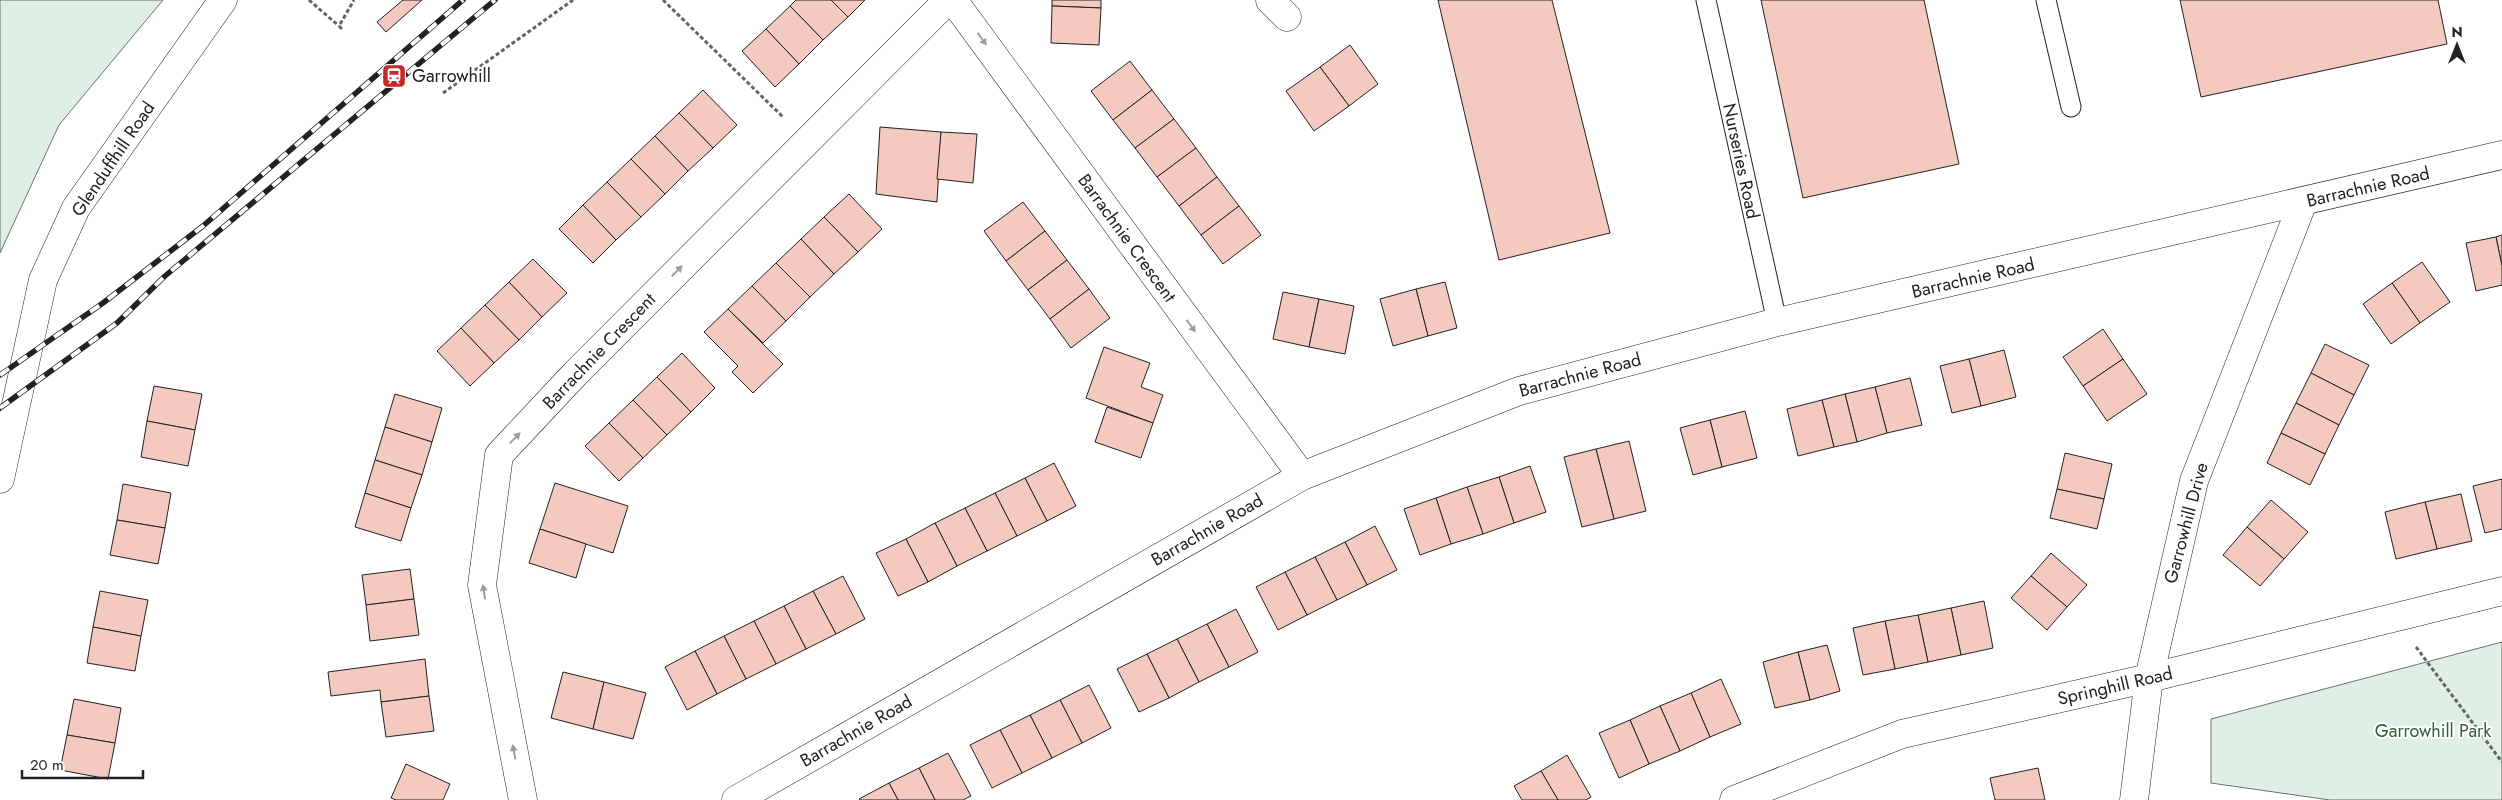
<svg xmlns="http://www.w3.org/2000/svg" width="2502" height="800" font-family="Jost,sans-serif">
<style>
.green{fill:#e0efe3;stroke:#6f6f6f}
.building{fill:#f3c9c0;stroke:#222}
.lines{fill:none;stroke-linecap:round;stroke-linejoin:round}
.service-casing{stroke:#222;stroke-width:21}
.minor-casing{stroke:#222;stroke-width:29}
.secondary-casing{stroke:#222;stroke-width:29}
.path{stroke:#646464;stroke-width:3;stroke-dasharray:4 2.5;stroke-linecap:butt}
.service{stroke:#fff;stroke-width:19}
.minor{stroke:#fff;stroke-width:28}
.secondary{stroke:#fff;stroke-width:28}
.rail-casing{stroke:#222;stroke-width:5.5}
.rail{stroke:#fff;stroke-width:4;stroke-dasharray:11;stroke-linecap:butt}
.oneway{fill:#9c9c9c}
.labels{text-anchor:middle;stroke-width:4;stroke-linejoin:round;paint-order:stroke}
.poi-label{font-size:18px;fill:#222;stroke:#fff;text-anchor:start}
.street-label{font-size:18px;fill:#222;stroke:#fff}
.park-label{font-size:18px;fill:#2f5e38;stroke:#fff}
</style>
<rect width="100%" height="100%" fill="#fff"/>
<!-- green -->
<g class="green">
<polygon points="0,0 163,0 59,125 0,253"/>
<polygon points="2502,642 2502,800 2330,800 2211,783 2211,719"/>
</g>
<!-- building -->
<g class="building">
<polygon points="403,0 422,0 386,32 377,22"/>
<polygon points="796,0 831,0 848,17 823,40 790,6"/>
<polygon points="831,0 865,0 848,17"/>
<polygon points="1052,0 1101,0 1101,8 1052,6"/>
<polygon points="1438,0 1552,0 1610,233 1499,260"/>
<polygon points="1761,0 1924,0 1959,164 1803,198"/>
<polygon points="2180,0 2438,0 2447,44 2201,97"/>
<polygon points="790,6 823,40 799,64 766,29"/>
<polygon points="1052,6 1101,8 1099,45 1051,43"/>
<polygon points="766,29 799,64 775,87 742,51"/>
<polygon points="1350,45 1378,84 1349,106 1320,67"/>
<polygon points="1130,61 1152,90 1113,120 1091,91"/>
<polygon points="1320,67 1349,106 1314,131 1286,91"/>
<polygon points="703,90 737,125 713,148 679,113"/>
<polygon points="1152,90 1174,119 1135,148 1113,120"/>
<polygon points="679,113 713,148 688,171 655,136"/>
<polygon points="1174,119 1196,148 1157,177 1135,148"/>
<polygon points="880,127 941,132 937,202 876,194"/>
<polygon points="941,132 977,134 973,183 937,179"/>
<polygon points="655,136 688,171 665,194 631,159"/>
<polygon points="1196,148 1217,177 1179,206 1157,177"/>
<polygon points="631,159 665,194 641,217 607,182"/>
<polygon points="1217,177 1239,206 1201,235 1179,206"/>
<polygon points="607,182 641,217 616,240 583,205"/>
<polygon points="849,194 882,229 858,252 824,217"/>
<polygon points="1023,202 1045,231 1006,261 984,231"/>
<polygon points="583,205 616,240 593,263 559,229"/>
<polygon points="1239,206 1261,235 1223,264 1201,235"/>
<polygon points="824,217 858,252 834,274 801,239"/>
<polygon points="1045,231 1067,260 1028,290 1006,261"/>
<polygon points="2502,235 2502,266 2496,237"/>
<polygon points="2496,237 2502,266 2502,285 2476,291 2466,243"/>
<polygon points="801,239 834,274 810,297 776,263"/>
<polygon points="533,259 567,293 542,317 509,282"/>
<polygon points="1067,260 1089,289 1050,319 1028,290"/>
<polygon points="2422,262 2450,302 2420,323 2392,283"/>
<polygon points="776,263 810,297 786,321 752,286"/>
<polygon points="509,282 542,317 519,340 485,305"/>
<polygon points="1445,282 1457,328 1428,336 1416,289"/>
<polygon points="2392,283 2420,323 2391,344 2363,304"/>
<polygon points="752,286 786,321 763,343 728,309"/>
<polygon points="1089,289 1110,318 1071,348 1050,319"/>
<polygon points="1416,289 1428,336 1393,346 1380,299"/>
<polygon points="1283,292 1319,299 1309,347 1273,339"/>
<polygon points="1319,299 1354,306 1345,354 1309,347"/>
<polygon points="485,305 519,340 494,363 461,328"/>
<polygon points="728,309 783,364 753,393 732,372 738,366 704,332"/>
<polygon points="461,328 494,363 470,386 437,351"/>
<polygon points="2103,329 2123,359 2083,386 2063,357"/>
<polygon points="2325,344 2369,365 2354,395 2311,373"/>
<polygon points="1104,347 1150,363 1141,387 1163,395 1153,423 1086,398"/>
<polygon points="2004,350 2016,397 1981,406 1969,359"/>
<polygon points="682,353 715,388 691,412 657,377"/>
<polygon points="1969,359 1981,406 1952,413 1940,366"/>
<polygon points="2123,359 2147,394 2107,421 2083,386"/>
<polygon points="2311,373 2354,395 2339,425 2296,403"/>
<polygon points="657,377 691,412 667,435 633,400"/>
<polygon points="1910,378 1922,425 1887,433 1875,387"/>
<polygon points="154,386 202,394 195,430 147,421"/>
<polygon points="1875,387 1887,433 1857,442 1845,394"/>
<polygon points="395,394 442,408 432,442 385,427"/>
<polygon points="1845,394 1857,442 1834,447 1822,400"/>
<polygon points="633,400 667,435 643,458 609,423"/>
<polygon points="1822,400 1834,447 1798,456 1787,409"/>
<polygon points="2296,403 2339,425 2325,454 2281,433"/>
<polygon points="1107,407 1153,423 1141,458 1095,442"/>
<polygon points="1745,411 1757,458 1722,467 1710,420"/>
<polygon points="1710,420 1722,467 1693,475 1680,428"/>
<polygon points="147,421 195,430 188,466 141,457"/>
<polygon points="609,423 643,458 619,481 585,446"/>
<polygon points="385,427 432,442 422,475 375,460"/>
<polygon points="2281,433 2325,454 2310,485 2267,463"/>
<polygon points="1629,441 1646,511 1614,519 1596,449"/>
<polygon points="1596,449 1614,519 1582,527 1564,457"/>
<polygon points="2065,453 2112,464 2104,499 2057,489"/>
<polygon points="375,460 422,475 411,508 365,493"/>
<polygon points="1054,463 1076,506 1047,521 1025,478"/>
<polygon points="1530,466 1546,512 1514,523 1499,477"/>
<polygon points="1499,477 1514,523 1483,534 1467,487"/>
<polygon points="1025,478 1047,521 1017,536 995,493"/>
<polygon points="2502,479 2502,529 2485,533 2473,486"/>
<polygon points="555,483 628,506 613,553 540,529"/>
<polygon points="123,484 171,493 165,528 117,520"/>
<polygon points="1467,487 1483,534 1451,544 1436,498"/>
<polygon points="2057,489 2104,499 2097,529 2050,518"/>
<polygon points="365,493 411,508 401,541 355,527"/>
<polygon points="995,493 1017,536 987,551 965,508"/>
<polygon points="2461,494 2472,541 2437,549 2425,502"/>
<polygon points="1436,498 1451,544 1420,555 1404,509"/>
<polygon points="2271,500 2308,532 2284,559 2247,527"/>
<polygon points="2425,502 2437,549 2396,559 2385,512"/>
<polygon points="965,508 987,551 957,566 935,523"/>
<polygon points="117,520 165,528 158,564 110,555"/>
<polygon points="935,523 957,566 928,582 906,539"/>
<polygon points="1375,526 1397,570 1367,585 1345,542"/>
<polygon points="2247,527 2284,559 2260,586 2223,555"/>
<polygon points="540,529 586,544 576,578 529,563"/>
<polygon points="906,539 928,582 898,596 876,553"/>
<polygon points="1345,542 1367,585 1337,600 1315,557"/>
<polygon points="2051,553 2087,585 2067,607 2031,576"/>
<polygon points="1315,557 1337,600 1307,615 1285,572"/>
<polygon points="410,569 414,599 366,605 362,575"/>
<polygon points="1285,572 1307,615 1278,630 1256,587"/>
<polygon points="843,576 865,619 836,634 813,591"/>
<polygon points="2031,576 2067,607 2047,630 2011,598"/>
<polygon points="100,591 148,600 141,636 93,627"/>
<polygon points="813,591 836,634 806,649 784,606"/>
<polygon points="414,599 419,635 370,641 366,605"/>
<polygon points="1984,601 1993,648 1961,655 1951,608"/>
<polygon points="784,606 806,649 776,664 754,621"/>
<polygon points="1951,608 1961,655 1928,662 1918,615"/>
<polygon points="1236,609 1258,652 1229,667 1207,624"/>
<polygon points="1918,615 1928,662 1895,669 1885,621"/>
<polygon points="754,621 776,664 746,679 724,636"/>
<polygon points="1885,621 1895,669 1863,675 1853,628"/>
<polygon points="1207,624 1229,667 1199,682 1177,639"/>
<polygon points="93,627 141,636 135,671 87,663"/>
<polygon points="724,636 746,679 717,694 695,651"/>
<polygon points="1177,639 1199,682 1169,698 1147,654"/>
<polygon points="1827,645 1840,691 1810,700 1798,652"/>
<polygon points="695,651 717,694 687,710 665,667"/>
<polygon points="1798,652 1810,700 1775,708 1763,662"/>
<polygon points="1147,654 1169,698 1139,712 1117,669"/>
<polygon points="425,659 429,696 381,702 380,690 331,696 328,672"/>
<polygon points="563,672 604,682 593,729 551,718"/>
<polygon points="1721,679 1741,724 1710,737 1691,693"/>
<polygon points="604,682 646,693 633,739 593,729"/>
<polygon points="1089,685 1111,728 1082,743 1060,700"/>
<polygon points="1691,693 1710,737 1680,751 1660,706"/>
<polygon points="429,696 434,731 386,737 381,702"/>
<polygon points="74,699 121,708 115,743 67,735"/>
<polygon points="1060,700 1082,743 1052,758 1030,715"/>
<polygon points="1660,706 1680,751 1649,764 1630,720"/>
<polygon points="1030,715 1052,758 1022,773 1000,730"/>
<polygon points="1630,720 1649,764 1619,778 1599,733"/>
<polygon points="1000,730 1022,773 992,788 970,745"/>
<polygon points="67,735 115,743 108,779 60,770"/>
<polygon points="948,753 971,796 963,800 935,800 919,768"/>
<polygon points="1567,755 1591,797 1586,800 1558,800 1541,771"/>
<polygon points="406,764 450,784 443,800 396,800 391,798"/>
<polygon points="919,768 935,800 898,800 889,783"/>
<polygon points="2038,768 2045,800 1995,800 1990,778"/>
<polygon points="1541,771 1558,800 1522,800 1514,786"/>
<polygon points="889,783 898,800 860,800 859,799"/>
</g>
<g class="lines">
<defs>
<g id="service">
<polyline points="1706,0 1777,322"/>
<polyline points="2046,0 2071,107"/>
</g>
<g id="minor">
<polyline points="953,0 1302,476"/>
<polyline points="1270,0 1287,17"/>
<polyline points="0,479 43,280 76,208 223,0"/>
<polyline points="523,800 482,585 499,455 575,374 948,0"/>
<polyline points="1734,800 1902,734 2149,678 2502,591"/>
<polyline points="2134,800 2149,678 2194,481 2303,202"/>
</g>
<polyline id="secondary" points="736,800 1302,476 1519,391 1777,322 2502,155"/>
</defs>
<!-- service casing -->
<use href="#service" class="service-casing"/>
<!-- minor casing -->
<use href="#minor" class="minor-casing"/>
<!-- secondary casing -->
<use href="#secondary" class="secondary-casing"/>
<!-- path -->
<g class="path">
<polyline points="309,0 339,26"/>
<polyline points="663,0 783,117"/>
<polyline points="342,29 339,26 354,0"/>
<polyline points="443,93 573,0"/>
<polyline points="2416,647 2502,762"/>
</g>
<!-- service -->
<use href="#service" class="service"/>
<!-- minor -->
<use href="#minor" class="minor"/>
<!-- secondary -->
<use href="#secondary" class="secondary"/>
<defs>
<g id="rail">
<polyline points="0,375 103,303 203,226 463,0"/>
<polyline points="0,408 117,323 165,276 495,0"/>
</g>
</defs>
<!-- rail casing -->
<use href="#rail" class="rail-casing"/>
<!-- rail -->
<use href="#rail" class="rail"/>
</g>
<!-- one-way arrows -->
<defs><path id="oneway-solid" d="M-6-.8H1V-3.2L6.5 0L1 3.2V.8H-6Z" transform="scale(1.25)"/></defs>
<g class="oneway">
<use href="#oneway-solid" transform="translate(982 39) rotate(54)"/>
<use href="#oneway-solid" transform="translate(677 271) rotate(-45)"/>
<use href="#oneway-solid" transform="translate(1191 326) rotate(54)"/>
<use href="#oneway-solid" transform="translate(515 438) rotate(-46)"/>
<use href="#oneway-solid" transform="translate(484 592) rotate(-99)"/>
<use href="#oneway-solid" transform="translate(514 752) rotate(-101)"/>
</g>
<!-- icons -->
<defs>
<symbol id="station-square" viewBox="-11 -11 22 22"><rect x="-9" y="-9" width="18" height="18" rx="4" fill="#c62828" stroke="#fff"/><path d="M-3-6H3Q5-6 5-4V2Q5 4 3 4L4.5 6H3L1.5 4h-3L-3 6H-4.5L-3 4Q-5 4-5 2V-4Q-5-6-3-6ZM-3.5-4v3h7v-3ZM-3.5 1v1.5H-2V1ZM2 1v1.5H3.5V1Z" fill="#fff"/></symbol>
</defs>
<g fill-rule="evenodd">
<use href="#station-square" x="380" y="62" width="28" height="28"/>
</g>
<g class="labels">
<!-- poi labels -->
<g class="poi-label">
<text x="412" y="82">Garrowhill</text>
</g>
<!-- street labels -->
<g class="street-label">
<text transform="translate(113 159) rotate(-56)" y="6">Glenduffhill Road</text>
<text transform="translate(1741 161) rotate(78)" y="6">Nurseries Road</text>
<text transform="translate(2368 187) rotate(-13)" y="6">Barrachnie Road</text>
<text transform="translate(1127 238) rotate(54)" y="6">Barrachnie Crescent</text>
<text transform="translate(1973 278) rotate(-13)" y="6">Barrachnie Road</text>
<text transform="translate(599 351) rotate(-46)" y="6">Barrachnie Crescent</text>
<text transform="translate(1580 375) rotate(-15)" y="6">Barrachnie Road</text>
<text transform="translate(2186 523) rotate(-75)" y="6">Garrowhill Drive</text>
<text transform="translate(1207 530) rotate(-30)" y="6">Barrachnie Road</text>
<text transform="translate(2115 686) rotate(-13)" y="6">Springhill Road</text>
<text transform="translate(856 731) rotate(-30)" y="6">Barrachnie Road</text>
</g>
<!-- park labels -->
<g class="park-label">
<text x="2433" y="737">Garrowhill Park</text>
</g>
</g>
<!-- north arrow -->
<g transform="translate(2457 45)" stroke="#ffffff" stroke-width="4" paint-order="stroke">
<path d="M0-4L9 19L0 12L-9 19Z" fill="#222222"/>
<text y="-8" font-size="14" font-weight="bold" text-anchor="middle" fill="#222222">N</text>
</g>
<!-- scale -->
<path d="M22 770v8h121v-8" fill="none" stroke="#222222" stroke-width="2.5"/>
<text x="30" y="770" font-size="15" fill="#222222" stroke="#ffffff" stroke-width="4" paint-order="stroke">20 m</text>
</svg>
